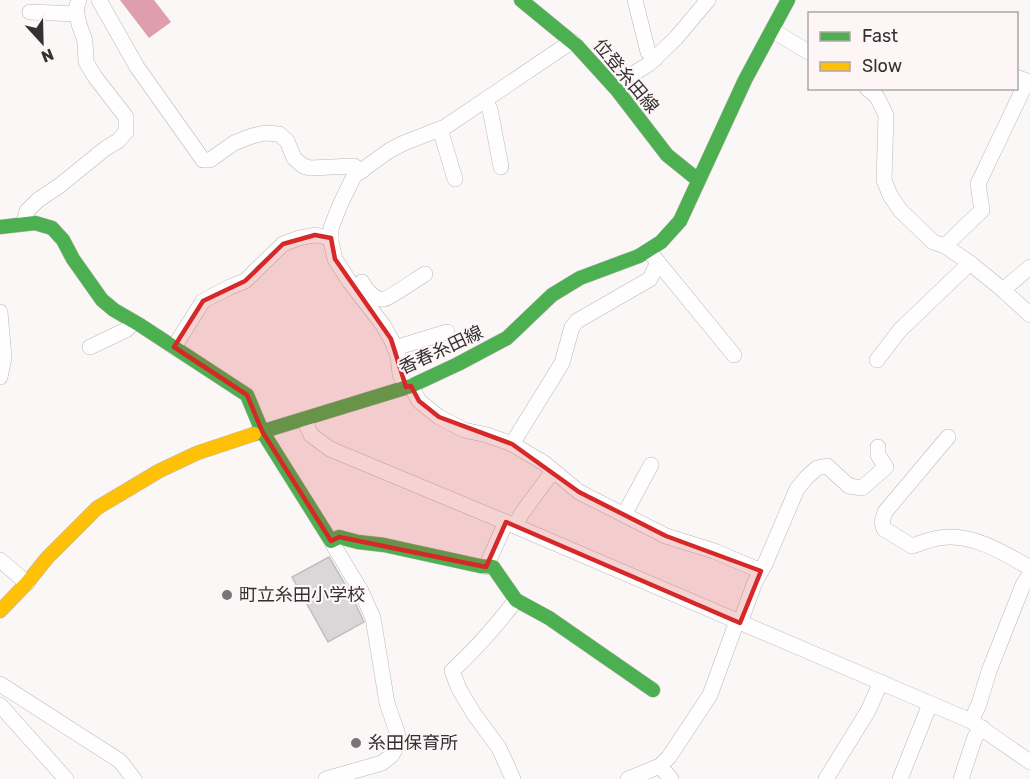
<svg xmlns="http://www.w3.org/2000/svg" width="1030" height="779" font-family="Rubik,'Noto Sans JP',sans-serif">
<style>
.water{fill:#de9eab}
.building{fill:#d9d7d7;stroke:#c2bebf;stroke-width:1.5}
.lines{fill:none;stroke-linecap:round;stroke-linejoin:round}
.street-casing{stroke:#bbb8b8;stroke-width:16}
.fast-casing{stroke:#bbb8b8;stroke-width:15}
.slow-casing{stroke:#bbb8b8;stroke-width:15}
.street{stroke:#fefefe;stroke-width:15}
.fast{stroke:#4caf50;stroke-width:14}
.slow{stroke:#ffc107;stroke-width:14}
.marked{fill:#d62828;fill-opacity:0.2;stroke:#d62828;stroke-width:4.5;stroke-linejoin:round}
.poi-dot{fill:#7a7677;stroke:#fdf5f6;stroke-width:2}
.labels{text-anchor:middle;stroke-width:4.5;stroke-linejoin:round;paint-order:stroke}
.street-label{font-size:18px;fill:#343132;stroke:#fdf5f6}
.poi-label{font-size:18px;fill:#343132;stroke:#fdf5f6;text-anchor:start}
</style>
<rect width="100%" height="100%" fill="#fbf7f7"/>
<!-- water -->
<polygon class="water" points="120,0 154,0 171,22 149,38"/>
<!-- building -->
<polygon class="building" points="329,557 352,596 364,622 328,642 292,577"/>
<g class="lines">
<defs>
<g id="street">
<polyline points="99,0 137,67 203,160 210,160 234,143 252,136 265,133 279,134 287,141 294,158 303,166 310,168 354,166 362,171"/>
<polyline points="635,0 648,52 655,59"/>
<polyline points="30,12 77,14"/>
<polyline points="772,30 810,53"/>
<polyline points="614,86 649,64 676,38 708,0"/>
<polyline points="867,88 877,97 886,115 884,180 890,195 900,210 933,242 945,246 970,263 1003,290 1030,315"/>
<polyline points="484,101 490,109 501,167"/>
<polyline points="440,129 455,179"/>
<polyline points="24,223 27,211 38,200 59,186 106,148 118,141 126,132 126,117 95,77 86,62 85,41 79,24 76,9 79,0"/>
<polyline points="945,246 982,210 978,184 1027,81 1016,77"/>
<polyline points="652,255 734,355"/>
<path d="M360,284l2,-2c4,8 13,19 22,17 6,-1 34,-21 41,-25"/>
<polyline points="1003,290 1030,267"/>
<polyline points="0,312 4,358 0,377"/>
<polyline points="90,347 126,330 134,322"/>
<polyline points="174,347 203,301 230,287 245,281 283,244 299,238 315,235 331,238"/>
<polyline points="395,348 447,332"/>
<polyline points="877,360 900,330 970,263"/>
<polyline points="411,386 419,401 439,417 464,430 487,435 512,444 544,463 579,492 666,536 714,551 761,571"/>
<polyline points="406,387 400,374 398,355 391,339 383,325 349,281 335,259 331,242 331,228 340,205 354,176 390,150 404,143 445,127 562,48 573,42"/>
<polyline points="304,419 311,435 330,449 515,526 971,721 1030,762"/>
<path d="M948,437l-63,75 -3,10 2,7 28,17c9,-3 18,-7 27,-8 31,-6 64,14 91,30"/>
<polyline points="512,444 562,363 572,327 577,321 650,279 658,262"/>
<polyline points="624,515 651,465"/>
<polyline points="515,526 522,513 553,471"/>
<polyline points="0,560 27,583"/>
<polyline points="486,567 506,522"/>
<polyline points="740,623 755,582 765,564 797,489 806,478 817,468 827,466 849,486 862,488 886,467 878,455 878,447"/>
<polyline points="0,684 120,761 134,779"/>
<polyline points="0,705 66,779"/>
<polyline points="971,721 979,704 989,671 1023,585 1030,574"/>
<polyline points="660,766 671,779"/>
<polyline points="326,779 382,763 392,755 399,742 397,732 387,703 373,618 361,591 331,541"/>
<path d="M513,779l-14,-31 -25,-34 -15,-25 -7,-18c24,-22 44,-45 64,-71"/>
<polyline points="628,779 660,766 669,757 710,695 737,621"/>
<polyline points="826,779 868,711 881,682"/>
<polyline points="900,779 930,704"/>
<polyline points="961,779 975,737 983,728"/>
</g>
<g id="fast">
<polyline points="521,0 577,46 617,90 667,155 698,180"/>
<polyline points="0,227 35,223 52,228 63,240 73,259 102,300 114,310 140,325 247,395 262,431 331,541 339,537 358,542 384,545 480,566 493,567 516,600 549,618 653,690"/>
<polyline points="254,434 411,386 458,364 507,338 552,295 580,278 639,256 661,242 680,221 745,80 788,0"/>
</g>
<polyline id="slow" points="0,611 27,583 47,558 97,508 159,471 197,453 254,434"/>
</defs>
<!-- street casing -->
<use href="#street" class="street-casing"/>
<!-- fast casing -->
<use href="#fast" class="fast-casing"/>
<!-- slow casing -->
<use href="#slow" class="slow-casing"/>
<!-- street -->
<use href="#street" class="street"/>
<!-- fast -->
<use href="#fast" class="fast"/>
<!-- slow -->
<use href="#slow" class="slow"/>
</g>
<!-- marked area -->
<path class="marked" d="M315,235l16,3 4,21 56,80 15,48 5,-1 8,15 20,16 73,27 67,48 87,44 95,35 -21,52 -234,-101 -20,45 -147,-30 -8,4 -69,-110 -15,-36 -73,-48 29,-46 42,-20 38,-37z"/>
<!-- markers -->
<g class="poi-dot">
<circle cx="227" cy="595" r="6"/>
<circle cx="356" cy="743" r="6"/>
</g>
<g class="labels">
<!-- street labels -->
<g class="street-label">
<text transform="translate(626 76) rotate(50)" y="6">位登糸田線</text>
<text transform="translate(441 350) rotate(-25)" y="6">香春糸田線</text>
</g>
<!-- poi labels -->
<g class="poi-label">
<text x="239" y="601">町立糸田小学校</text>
<text x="368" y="749">糸田保育所</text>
</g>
</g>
<!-- legend -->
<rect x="808" y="12" width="210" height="78" fill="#fdf5f6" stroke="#ada7a8" stroke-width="1.5"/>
<rect x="820" y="32" width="30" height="9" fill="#4caf50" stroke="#ada7a8" stroke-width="1.5"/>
<text x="862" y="42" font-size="18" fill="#343132">Fast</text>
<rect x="820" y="62" width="30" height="9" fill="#ffc107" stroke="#ada7a8" stroke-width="1.5"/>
<text x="862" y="72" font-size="18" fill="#343132">Slow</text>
<!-- north arrow -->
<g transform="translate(42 42) rotate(158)" stroke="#fdf5f6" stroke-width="4.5" paint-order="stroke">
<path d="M0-4.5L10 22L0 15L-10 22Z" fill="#343132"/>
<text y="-9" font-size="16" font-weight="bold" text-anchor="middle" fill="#343132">N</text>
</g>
</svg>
